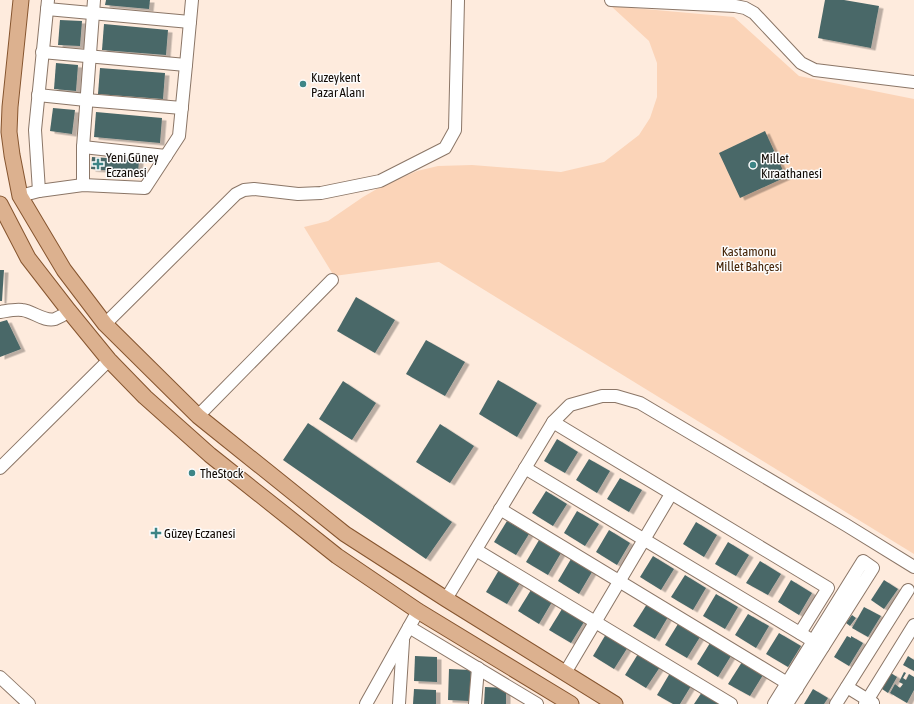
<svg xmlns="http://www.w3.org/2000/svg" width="914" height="704" font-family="'Asap Condensed',sans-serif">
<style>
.green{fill:#fbd4b8}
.building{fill:#496767;filter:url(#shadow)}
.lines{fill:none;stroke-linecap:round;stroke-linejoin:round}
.minor-casing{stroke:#8b7667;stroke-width:14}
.major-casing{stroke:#86552f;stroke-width:17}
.minor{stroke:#fff;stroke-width:12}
.major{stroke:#dcb18f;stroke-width:15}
.poi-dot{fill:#3d8586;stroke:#fcfcfc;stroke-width:1.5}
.labels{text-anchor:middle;stroke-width:3;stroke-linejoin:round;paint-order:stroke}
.poi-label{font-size:13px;fill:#110a05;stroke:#fcfcfc;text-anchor:start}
.park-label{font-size:13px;fill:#462508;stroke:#fcfcfc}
</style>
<defs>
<filter id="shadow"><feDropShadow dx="4.5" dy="2.5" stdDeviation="0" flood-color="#0004"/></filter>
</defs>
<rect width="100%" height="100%" fill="#feebdd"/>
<!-- green -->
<polygon class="green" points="611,6 734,17 799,76 914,99 914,554 439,262 334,276 304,227 328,221 363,197 382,186 417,171 438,166 472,165 561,172 604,162 639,135 650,118 657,97 657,63 649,41"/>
<!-- building -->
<g class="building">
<polygon points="106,0 150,0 149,9 105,5"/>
<polygon points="825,0 844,0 879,6 871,48 818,38"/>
<polygon points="60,20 82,21 80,46 58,45"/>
<polygon points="104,24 168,30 166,55 102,50"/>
<polygon points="56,63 78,65 76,91 54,89"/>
<polygon points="100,68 165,73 163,99 98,94"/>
<polygon points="53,108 75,110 72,134 50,131"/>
<polygon points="96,112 162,118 160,143 94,137"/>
<polygon points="765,131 786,177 740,198 719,153"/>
<polygon points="92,157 139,160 138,173 91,169"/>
<polygon points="0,270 4,270 2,301 0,301"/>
<polygon points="356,297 395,320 375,353 337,331"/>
<polygon points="7,320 21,349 0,357 0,322"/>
<polygon points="426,340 465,362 445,396 406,374"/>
<polygon points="498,380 537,403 517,437 479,414"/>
<polygon points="343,381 376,403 352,440 319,419"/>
<polygon points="308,423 452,522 426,559 283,460"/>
<polygon points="440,424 474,446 450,483 416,462"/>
<polygon points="557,439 578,452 565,473 544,461"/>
<polygon points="589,459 610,471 597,493 576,480"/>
<polygon points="620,478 642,490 629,512 607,499"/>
<polygon points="546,491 567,504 553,526 532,513"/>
<polygon points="577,511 599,524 585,546 564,533"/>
<polygon points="507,521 529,534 516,555 494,542"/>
<polygon points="696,522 717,535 704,557 683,544"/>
<polygon points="609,530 630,543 617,565 596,552"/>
<polygon points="539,540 561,553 548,575 526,562"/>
<polygon points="728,542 749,555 736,576 715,564"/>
<polygon points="653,556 674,569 661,590 640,577"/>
<polygon points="571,559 592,572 579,594 558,581"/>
<polygon points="760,561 781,574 768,595 746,583"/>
<polygon points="499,570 520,583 507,604 486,592"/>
<polygon points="685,575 706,588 693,610 671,597"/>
<polygon points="791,580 812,593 799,615 778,602"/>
<polygon points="884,580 898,589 884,609 871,600"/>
<polygon points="531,590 552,602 539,624 518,611"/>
<polygon points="716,594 738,607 725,629 703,616"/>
<polygon points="647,604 668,617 655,639 633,626"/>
<polygon points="864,607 881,616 868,637 852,628"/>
<polygon points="562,609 584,622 571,643 549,630"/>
<polygon points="748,614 769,626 756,648 735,635"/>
<polygon points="852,615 856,618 850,626 846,623"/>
<polygon points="678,624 700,637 687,658 665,645"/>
<polygon points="779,633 801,646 788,667 766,654"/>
<polygon points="606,634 628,647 614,669 593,656"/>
<polygon points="847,636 851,638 851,636 863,643 849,666 834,657"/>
<polygon points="710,643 731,656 718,677 697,664"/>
<polygon points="638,654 660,667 646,688 625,675"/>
<polygon points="415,656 437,657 437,682 414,681"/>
<polygon points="908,656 914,660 914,671 903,665"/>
<polygon points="742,662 763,675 750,696 728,684"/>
<polygon points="449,669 471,670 469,701 448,700"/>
<polygon points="904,672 906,673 903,678 906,680 909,674 914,677 914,690 907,703 890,693 895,684 900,688 903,684 899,682"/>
<polygon points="670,673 691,686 680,704 673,704 657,695"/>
<polygon points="891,673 897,677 888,693 882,689"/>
<polygon points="485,687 506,688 506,704 484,704"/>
<polygon points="414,689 436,690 436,704 413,704"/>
<polygon points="813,689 828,698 824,704 804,704"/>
<polygon points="702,692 721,704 694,704"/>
</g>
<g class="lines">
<defs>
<g id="minor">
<polyline points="611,0 735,6 745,8 754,13 801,63 815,70 914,82"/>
<polyline points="47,9 190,22"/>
<polyline points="42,52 186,65"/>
<polyline points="38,95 86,100 182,108"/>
<polyline points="83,147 166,156"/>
<polyline points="83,185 83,147 94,0"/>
<polyline points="39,191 35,130 48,0"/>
<polyline points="20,196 39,191 83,185 145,188 179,136 186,65 192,0"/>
<path d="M0,312c7,-1 15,-3 22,-2 11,1 22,12 33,9 5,-2 10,-5 14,-8"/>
<polyline points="105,324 236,194 244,190 254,189 298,194 321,193 380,181 445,148 455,130 458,0"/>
<polyline points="198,416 332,280"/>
<polyline points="553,422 828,588 800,633"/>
<polyline points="0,468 109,360"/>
<polyline points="525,468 823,647"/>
<polyline points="500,509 797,689"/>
<polyline points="476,550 731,704"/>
<polyline points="446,599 553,422 570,405 602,396 616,396 640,403 846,525 914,567"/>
<polyline points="409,627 537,704"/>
<polyline points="565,673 671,494"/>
<polyline points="0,677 29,704"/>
<polyline points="847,687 873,703"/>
<polyline points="366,704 418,611"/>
<polyline points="399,704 403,641"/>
<polyline points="475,704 478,668"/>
<polyline points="774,704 863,561 873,568 787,704"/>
<polyline points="836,704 908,590"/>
<polyline points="865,704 914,625"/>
</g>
<g id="major">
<polyline points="21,0 10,107 9,132 12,155 20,196 64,270 105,324 198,416 345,534 446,599 615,704"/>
<polyline points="0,204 28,258 69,311 109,360 145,397 210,455 337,556 418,611 571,704"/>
</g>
</defs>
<!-- minor casing -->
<use href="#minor" class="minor-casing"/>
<!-- major casing -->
<use href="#major" class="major-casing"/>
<!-- minor -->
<use href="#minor" class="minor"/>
<!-- major -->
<use href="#major" class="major"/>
</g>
<!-- markers -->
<g class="poi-dot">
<circle cx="303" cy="84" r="4"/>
<path d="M96 158h4v4h4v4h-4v4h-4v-4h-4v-4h4z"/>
<circle cx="753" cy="165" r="4"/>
<circle cx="192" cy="473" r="4"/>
<path d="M154 527h4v4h4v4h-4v4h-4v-4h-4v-4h4z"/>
</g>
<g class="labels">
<!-- poi labels -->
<g class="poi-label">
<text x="311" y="82">Kuzeykent<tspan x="311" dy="15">Pazar Alanı</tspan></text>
<text x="106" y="162">Yeni Güney<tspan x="106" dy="15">Eczanesi</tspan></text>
<text x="761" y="163">Millet<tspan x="761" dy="15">Kıraathanesi</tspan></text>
<text x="200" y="478">TheStock</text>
<text x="164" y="538">Güzey Eczanesi</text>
</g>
<!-- park labels -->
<g class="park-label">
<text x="749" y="256">Kastamonu<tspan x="749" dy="15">Millet Bahçesi</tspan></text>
</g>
</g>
</svg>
